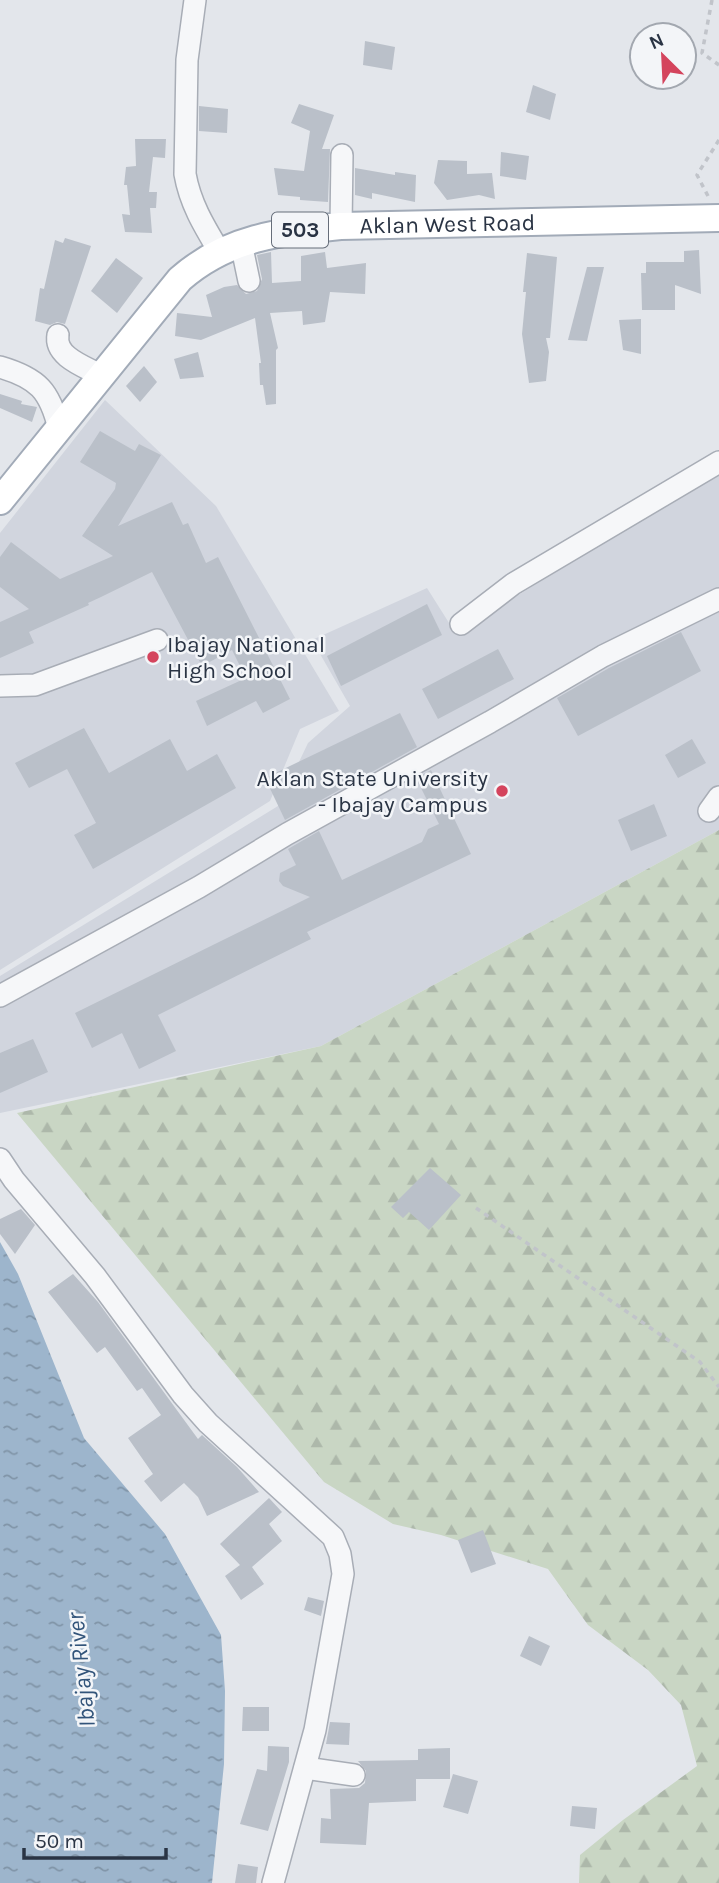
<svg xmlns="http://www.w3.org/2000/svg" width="719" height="1883" font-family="Karla,sans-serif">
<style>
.built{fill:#d1d5de}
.forest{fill:url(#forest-firs)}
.water{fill:url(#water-ripples)}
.building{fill:#bac0c9}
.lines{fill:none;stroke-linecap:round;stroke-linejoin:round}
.minor-casing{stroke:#a8adb6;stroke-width:24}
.major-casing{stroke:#a2abb8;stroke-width:30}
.path{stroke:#c1c4ca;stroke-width:3.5;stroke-dasharray:5 5;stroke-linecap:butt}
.minor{stroke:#f6f7f9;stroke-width:21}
.major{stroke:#fff;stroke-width:26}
.poi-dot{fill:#d4445d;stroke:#f3f5f8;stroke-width:2.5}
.labels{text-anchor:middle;stroke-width:5;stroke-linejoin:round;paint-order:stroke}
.shield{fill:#f3f5f8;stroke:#666e7a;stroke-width:2}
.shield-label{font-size:21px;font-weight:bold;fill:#2a3444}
.street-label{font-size:23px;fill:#2a3444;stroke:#f3f5f8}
.poi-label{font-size:23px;fill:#2a3444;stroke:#f3f5f8;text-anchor:start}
.water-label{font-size:24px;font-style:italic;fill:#32547a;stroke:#f3f5f8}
</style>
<defs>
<pattern id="forest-firs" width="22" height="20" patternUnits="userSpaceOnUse" patternTransform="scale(1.75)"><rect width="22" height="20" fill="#c9d6c4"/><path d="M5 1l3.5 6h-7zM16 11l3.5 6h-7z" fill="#adb8aa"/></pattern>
<pattern id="water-ripples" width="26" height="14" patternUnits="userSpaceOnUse" patternTransform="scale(1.75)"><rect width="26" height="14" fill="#9db5cc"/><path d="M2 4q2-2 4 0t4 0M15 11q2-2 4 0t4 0" fill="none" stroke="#8094a7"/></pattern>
</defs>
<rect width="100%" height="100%" fill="#e3e6eb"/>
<!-- built -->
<g class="built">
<polygon points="105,400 216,506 339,711 300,729 270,801 0,970 0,533"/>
<polygon points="719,470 719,830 321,1046 0,1113 0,976 278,806 308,743 350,706 312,640 427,588 456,634"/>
</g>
<!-- forest -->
<polygon class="forest" points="719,830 719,1883 579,1883 580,1855 623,1820 697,1766 681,1705 648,1670 588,1625 548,1569 441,1535 393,1524 324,1482 17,1113 321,1046"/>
<!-- water -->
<polygon class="water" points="0,1242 18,1274 84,1438 165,1534 221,1635 225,1691 224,1764 212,1883 0,1883"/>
<!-- building -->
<g class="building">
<polygon points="365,41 395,47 392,70 363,65"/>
<polygon points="533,85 556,94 550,120 526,112"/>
<polygon points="299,104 334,115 322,149 330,149 328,202 300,200 300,197 278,195 274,168 304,171 310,131 291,123"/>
<polygon points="199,106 228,109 227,133 199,131"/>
<polygon points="135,139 166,139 165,158 153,157 149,192 157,192 156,208 150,208 152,233 125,232 122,214 130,215 127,185 124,185 126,167 136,166"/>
<polygon points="501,152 529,156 526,180 500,176"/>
<polygon points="438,160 467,161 467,174 492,173 495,199 479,195 447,200 434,183"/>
<polygon points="355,168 395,175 395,172 416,175 415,202 372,193 372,199 355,195"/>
<polygon points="65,238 91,246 65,324 57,322 50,325 35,321 40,288 44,289 55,240 63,243"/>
<polygon points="699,250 701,294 675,285 675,310 642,310 641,273 646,273 646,262 684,262 684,251"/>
<polygon points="271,252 272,283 301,281 301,256 325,252 327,268 366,263 365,294 330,292 325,322 303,325 302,311 270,313 278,348 276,350 276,404 266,405 263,385 260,385 259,363 261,363 255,318 201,340 175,336 177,313 212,317 206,295 224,287 237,285 246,294 257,291 262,279 257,255"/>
<polygon points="527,253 557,257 550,338 546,338 549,352 546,381 529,383 522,334 526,292 523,292"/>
<polygon points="116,258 143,278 117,313 91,291"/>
<polygon points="587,267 604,267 587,341 568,340"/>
<polygon points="641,319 641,354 623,350 619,320"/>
<polygon points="198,352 204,377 180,379 174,359"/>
<polygon points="144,366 157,382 140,402 126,386"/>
<polygon points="0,394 22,401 21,404 37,407 32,422 0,408"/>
<polygon points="100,431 135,451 139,444 161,455 118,526 172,502 183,525 188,523 206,563 218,557 290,699 263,713 256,701 207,726 196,701 246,678 232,650 202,666 152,572 101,597 88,603 89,605 29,632 34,643 0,658 0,622 29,609 0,587 0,557 11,542 60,579 113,556 82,536 115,489 116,483 80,462"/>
<polygon points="427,604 442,635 341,686 327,656"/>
<polygon points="681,632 701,671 578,736 557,698 609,668"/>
<polygon points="498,649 514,679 438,719 422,689"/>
<polygon points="400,713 417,747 285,820 265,778"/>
<polygon points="84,728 109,773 170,739 187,771 217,754 236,788 93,869 74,835 96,823 67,769 29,788 15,763"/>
<polygon points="692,739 706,763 678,778 665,755"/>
<polygon points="431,770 471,854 307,932 311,939 158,1015 176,1051 139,1069 122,1033 92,1048 75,1013 310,897 283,886 279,881 280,873 296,865 288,849 319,831 342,880 422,842 428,829 439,824 416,778"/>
<polygon points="654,804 667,836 631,851 618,820"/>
<polygon points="33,1039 48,1072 0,1093 0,1053"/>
<polygon points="430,1168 461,1195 429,1230 409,1212 403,1218 391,1207"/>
<polygon points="21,1209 35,1225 15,1254 0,1234 0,1219"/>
<polygon points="73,1274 98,1302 198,1439 202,1435 237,1467 259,1492 207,1516 198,1497 184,1483 161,1502 144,1481 153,1474 128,1438 161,1415 142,1388 137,1391 105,1347 97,1353 48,1292"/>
<polygon points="269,1498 282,1512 269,1524 282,1541 252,1567 264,1584 241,1600 225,1576 240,1565 220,1544"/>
<polygon points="483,1530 496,1564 471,1573 458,1540"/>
<polygon points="308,1597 324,1601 321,1616 304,1610"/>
<polygon points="529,1636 550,1646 541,1666 520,1656"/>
<polygon points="243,1707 269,1707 269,1731 242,1731"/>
<polygon points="330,1722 350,1723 349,1745 326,1744"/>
<polygon points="268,1746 289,1747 289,1762 268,1831 240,1824 257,1769 267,1771"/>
<polygon points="450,1748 450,1779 416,1779 416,1801 369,1803 366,1845 320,1843 321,1818 331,1819 330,1789 359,1788 365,1783 366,1771 358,1761 418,1760 418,1749"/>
<polygon points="453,1774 478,1781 468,1814 443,1807"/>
<polygon points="572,1806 597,1808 595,1829 570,1826"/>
<polygon points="238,1864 258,1867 256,1883 235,1883"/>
</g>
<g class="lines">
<defs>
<g id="minor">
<path d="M195,0l-8,60 -2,114c5,29 19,52 34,77"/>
<polyline points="341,226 342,155"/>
<polyline points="241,243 249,281"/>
<path d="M58,335c-4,22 28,32 44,41"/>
<path d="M0,367c38,11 50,24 59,62"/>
<polyline points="461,624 513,584 719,462"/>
<polyline points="0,686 35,685 157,640"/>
<polyline points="709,811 719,797"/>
<polyline points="0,996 199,887 287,834 490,722 603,656 719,599"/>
<polyline points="0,1159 14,1180 95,1276 183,1395 208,1423 333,1537 340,1554 343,1574 315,1730 273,1883"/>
<polyline points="305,1768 354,1775"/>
</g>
<g id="major">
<path id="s1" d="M0,501l180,-222c48,-42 100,-47 161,-53l378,-8"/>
</g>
</defs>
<!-- minor casing -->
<use href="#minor" class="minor-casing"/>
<!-- major casing -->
<use href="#major" class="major-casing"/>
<!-- path -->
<g class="path">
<polyline points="712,0 702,53 719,65"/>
<polyline points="708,196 697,175 719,140"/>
<polyline points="476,1208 700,1362 719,1387"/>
</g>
<!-- minor -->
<use href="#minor" class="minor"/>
<!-- major -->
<use href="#major" class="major"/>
</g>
<!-- markers -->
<g class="poi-dot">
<circle cx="153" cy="657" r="7"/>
<circle cx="502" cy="791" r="7"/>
</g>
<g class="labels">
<!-- shield labels -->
<rect class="shield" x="272" y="212.5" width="56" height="35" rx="5"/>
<g class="shield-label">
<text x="300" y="237">503</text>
</g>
<!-- street labels -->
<g class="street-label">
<text dy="8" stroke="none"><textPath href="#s1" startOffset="565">Aklan West Road</textPath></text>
</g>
<!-- poi labels -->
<g class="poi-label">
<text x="167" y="652">Ibajay National<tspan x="167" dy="26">High School</tspan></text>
<text x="488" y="786" text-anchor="end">Aklan State University<tspan x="488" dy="26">- Ibajay Campus</tspan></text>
</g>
<!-- water labels -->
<g class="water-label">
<text transform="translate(81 1670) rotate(-96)" y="8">Ibajay River</text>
</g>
</g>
<!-- north arrow -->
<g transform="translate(663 56) rotate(336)"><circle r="33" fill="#f3f5f8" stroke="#a3a8b0" stroke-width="2"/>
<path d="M0-5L12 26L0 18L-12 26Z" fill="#d4445d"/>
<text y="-10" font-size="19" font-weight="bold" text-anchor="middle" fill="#2a3444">N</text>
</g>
<!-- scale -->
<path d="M24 1848v10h142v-10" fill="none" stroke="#2a3444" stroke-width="3.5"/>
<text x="35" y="1848" font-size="21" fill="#2a3444" stroke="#f3f5f8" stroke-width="5" paint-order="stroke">50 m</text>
</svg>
